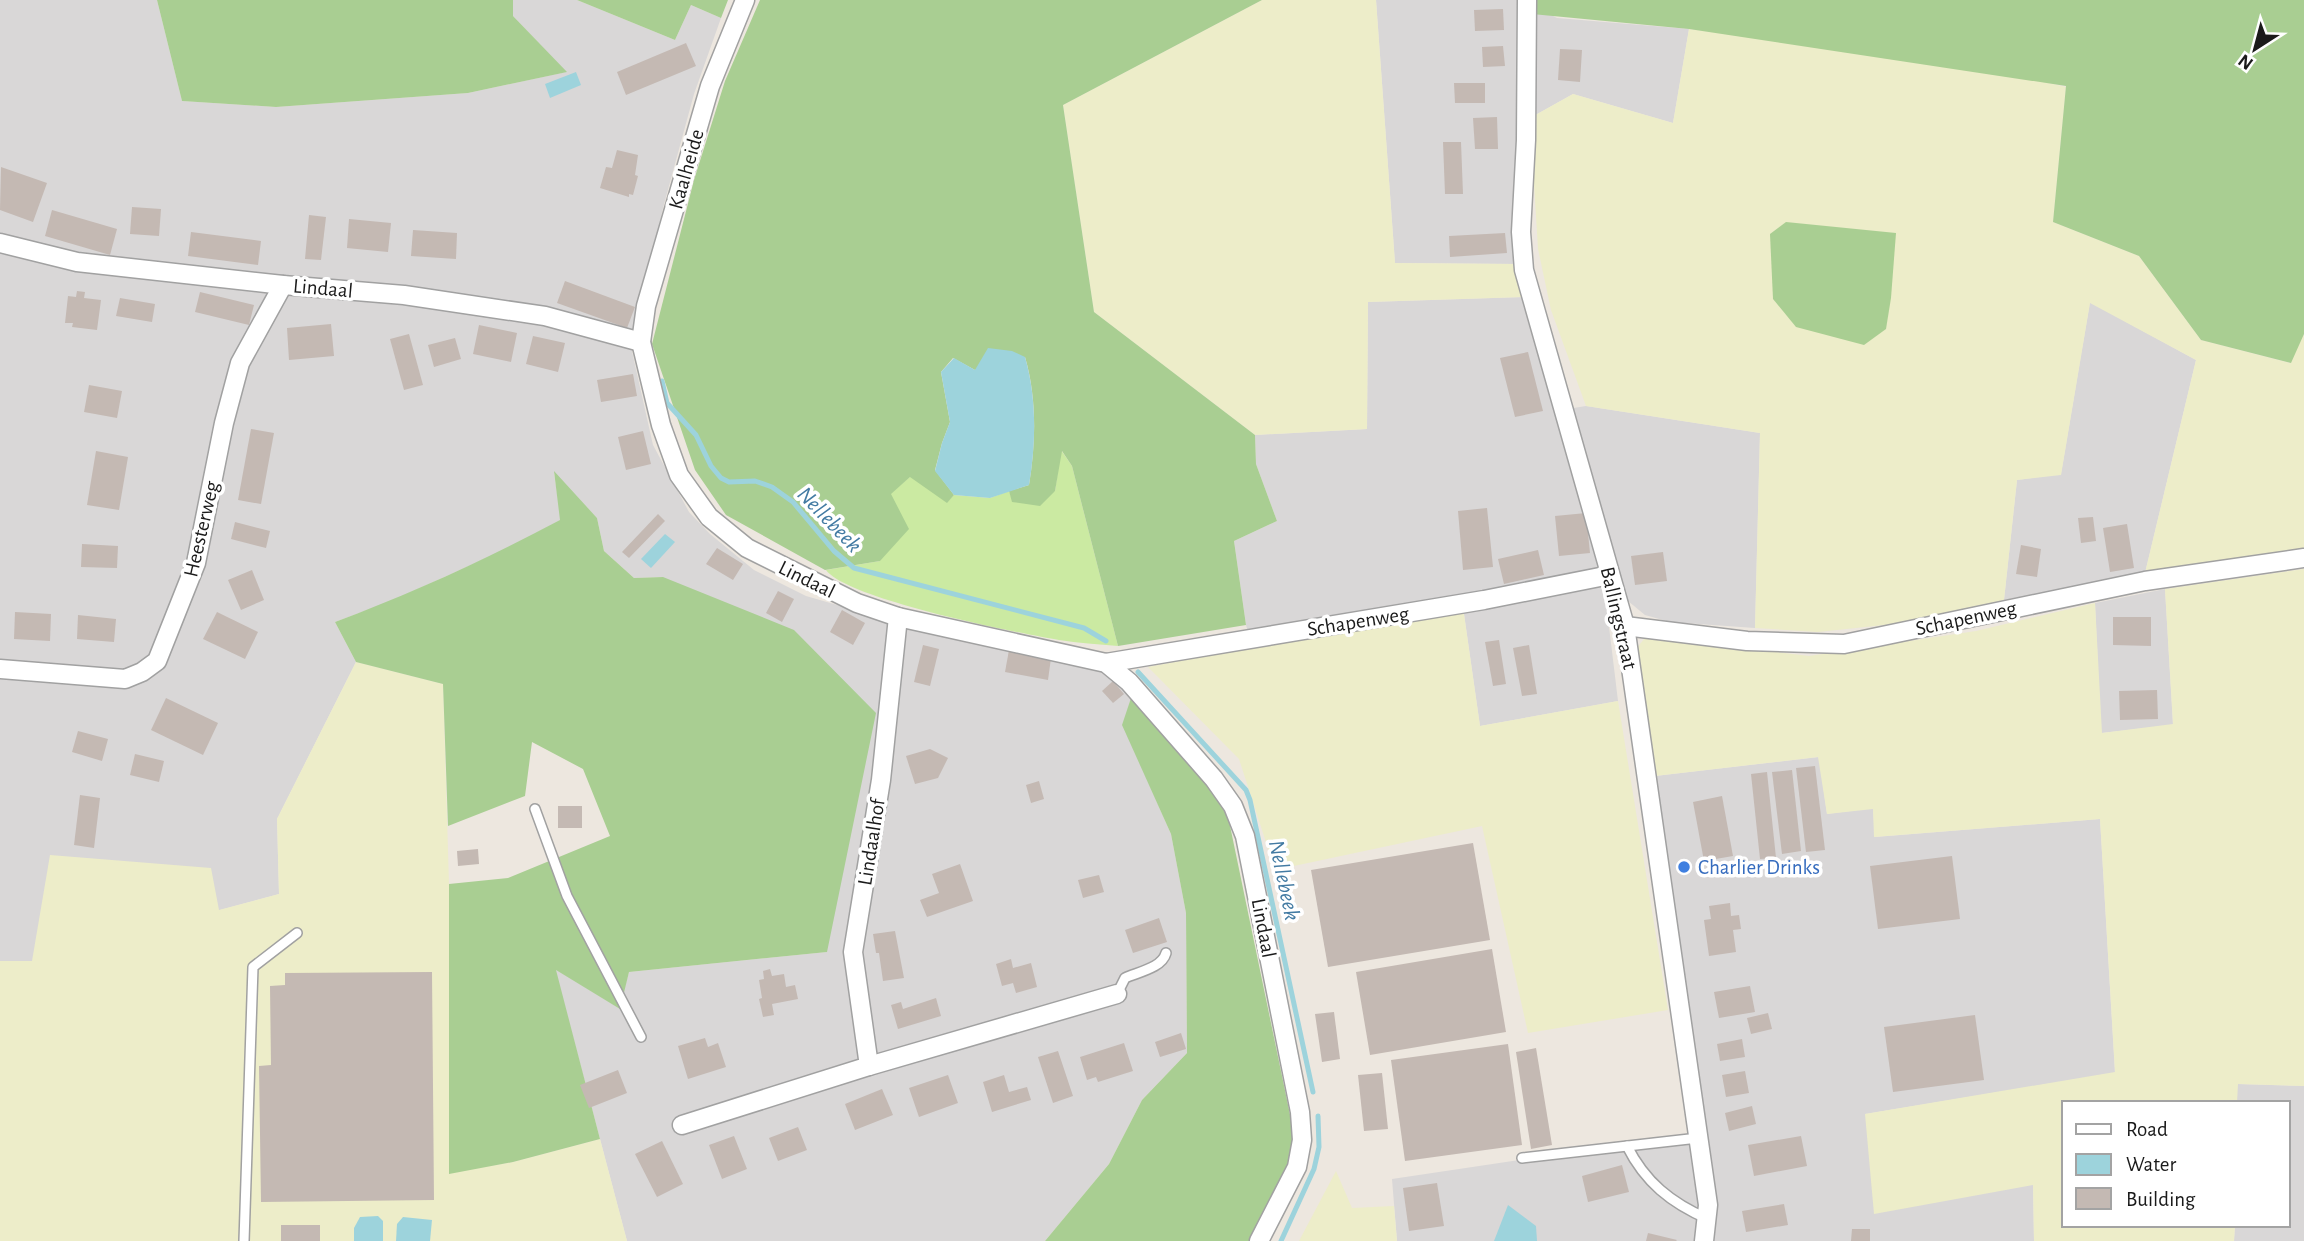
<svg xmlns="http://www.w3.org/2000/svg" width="2304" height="1241" font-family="'Alegreya Sans',sans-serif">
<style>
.residential{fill:#d9d7d7}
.farmland{fill:#ededc9}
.grass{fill:#cbeaa2}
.forest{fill:#a9ce92}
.water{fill:#9dd3dc}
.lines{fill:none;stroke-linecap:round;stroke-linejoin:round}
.stream{stroke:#9dd3dc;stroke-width:5}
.building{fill:#c4b9b3}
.lane-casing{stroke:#a1a1a1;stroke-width:12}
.street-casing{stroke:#a1a1a1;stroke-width:21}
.lane{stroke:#fff;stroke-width:9}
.street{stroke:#fff;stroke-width:18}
.shop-dot{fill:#3f7fe0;stroke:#fff;stroke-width:2.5}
.labels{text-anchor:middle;stroke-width:7;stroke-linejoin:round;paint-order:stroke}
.street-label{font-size:21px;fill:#1a1a1a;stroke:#fff}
.shop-label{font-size:21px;fill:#366cbe;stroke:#fff;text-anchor:start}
.water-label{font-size:23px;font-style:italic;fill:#437ba3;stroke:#fff}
</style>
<rect width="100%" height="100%" fill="#ede7df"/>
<!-- residential -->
<g class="residential">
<polygon points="0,0 157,0 182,101 276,107 468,93 566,72 513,16 513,0 577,0 675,40 691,5 721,18 694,94 663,208 631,347 653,445 689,512 710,534 754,570 806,596 858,611 1085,662 1110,674 1132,695 1123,725 1171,834 1186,913 1187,1053 1142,1100 1109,1164 1045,1241 627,1241 555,969 619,1008 629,972 827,952 663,577 634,578 604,551 597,518 554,473 561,520 500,552 389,602 335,622 356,662 277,819 279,894 32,961 0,961"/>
<polygon points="1376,0 1521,0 1557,18 1689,29 1673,123 1573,94 1530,118 1518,264 1395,263"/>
<polygon points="1524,297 1555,411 1586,406 1760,433 1755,628 1670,622 1645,615 1628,601 1606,602 1618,701 1480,726 1463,607 1252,647 1246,625 1234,541 1277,521 1256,464 1255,435 1367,429 1368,302"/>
<polygon points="2090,302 2196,360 2145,573 2004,600 2017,480 2061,474"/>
<polygon points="2165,589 2173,725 2101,733 2095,603"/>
<polygon points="1819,757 1827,814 1873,808 1875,837 2100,819 2115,1073 1865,1114 2033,1185 2034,1241 1397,1241 1392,1179 1707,1132 1655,776"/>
<polygon points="2237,1084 2304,1086 2304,1241 2234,1241 2235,1225 2288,1225 2288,1103 2237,1103"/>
</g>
<!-- farmland -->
<g class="farmland">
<polygon points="1262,0 1376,0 1395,263 1518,264 1524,297 1368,302 1367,429 1255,435 1094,312 1063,105"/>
<polygon points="1689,29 1964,63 2066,87 2053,222 2139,256 2201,340 2290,363 2304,334 2304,550 2145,573 2196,360 2090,303 2061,475 2017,480 2004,600 1894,624 1818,632 1755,628 1760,433 1586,406 1551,310 1538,249 1530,118 1573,94 1673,123"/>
<polygon points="2304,569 2304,1086 2238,1084 2237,1103 2064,1103 2064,1225 2235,1225 2234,1241 2034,1241 2033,1185 1874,1214 1865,1114 2115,1072 2100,819 1874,837 1873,809 1827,814 1818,757 1655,776 1636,649 1644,639 1664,638 1809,656 1976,631 2095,603 2102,733 2173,724 2165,589"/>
<polygon points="1463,607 1480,726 1618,701 1668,1010 1528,1033 1482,826 1275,870 1239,759 1148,667"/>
<polygon points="356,662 443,684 449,884 449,1173 513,1162 600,1139 627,1241 0,1241 0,961 32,961 50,855 211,868 219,910 279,894 277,819"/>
<polygon points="1336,1171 1352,1208 1394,1206 1397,1241 1299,1241"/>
</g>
<!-- grass -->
<path class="grass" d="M1061,450l11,16 46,180c-20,-2 -40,-3 -59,-6 -42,-7 -212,-41 -233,-70l54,-9 11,-68 20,-17 36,26 7,-7 36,3 19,-7 4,11 42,-11z"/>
<!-- forest -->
<g class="forest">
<polygon points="157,0 513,0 513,16 567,72 468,93 276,107 182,101"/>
<polygon points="577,0 728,0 721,18 691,5 675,40"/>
<path d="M760,0h502l-199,105 31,207 161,123 1,29 21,57 -43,20 12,84 -128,21 -46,-180 -10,-15 -7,40 -15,15 -28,-4 -3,-11 20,-6c7,-42 8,-87 -4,-128l-50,13 -22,-12 -12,14 9,50 -8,21 -7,27 19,25 -7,8 -37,-26 -19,17 18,35 -29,32 -55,9 -99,-55 -31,-45 -43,-126 42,-164 31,-99z"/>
<polygon points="1533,0 2304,0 2304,334 2291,363 2201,340 2139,256 2053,222 2066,86 1689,29 1532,14"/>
<polygon points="1786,222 1896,233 1891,298 1886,329 1864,345 1796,327 1773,299 1770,234"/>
<path d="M554,471l43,47 7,33 30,27 29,-1 131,53 82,83 -49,239 -198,20 -9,37 -64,-39 44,169 -87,23 -64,12v-290l59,-6 102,-42 -27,-67 -51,-27 -7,54 -77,30 -5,-142 -87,-22 -21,-40c78,-29 152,-63 225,-102z"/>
<polygon points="1132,695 1223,792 1298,1153 1249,1241 1045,1241 1109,1164 1142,1100 1187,1053 1186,913 1171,834 1122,725"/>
</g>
<!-- water -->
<g class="water">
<polygon points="576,72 581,85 550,98 545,84"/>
<path d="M988,348l24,3 13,6c12,42 11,87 4,128l-39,13 -36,-3 -19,-24 7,-28 8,-21 -9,-50 13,-14 21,12z"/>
<polygon points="665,534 675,542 651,568 641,559"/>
<polygon points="1508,1205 1536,1226 1537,1241 1494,1241"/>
<polygon points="378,1216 383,1221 383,1241 354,1241 354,1228 360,1217"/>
<polygon points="403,1217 432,1220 430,1241 396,1241 397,1224"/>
</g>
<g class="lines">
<!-- stream -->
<g class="stream">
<polyline points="662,381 667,403 696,435 711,466 721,478 729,482 755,481 772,487 793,502 834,551 854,568 1084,628 1106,641"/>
<polyline points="1138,672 1246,790 1250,800 1313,1092"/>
<polyline points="1281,1241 1314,1169 1319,1147 1318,1116"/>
</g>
</g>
<!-- building -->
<g class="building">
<polygon points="1503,9 1504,30 1475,31 1474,10"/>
<polygon points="686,43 696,66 626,95 617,72"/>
<polygon points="1503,46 1505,66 1483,67 1482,47"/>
<polygon points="1560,49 1582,50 1580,82 1558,80"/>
<polygon points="1454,83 1485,83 1485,103 1455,103"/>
<polygon points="1497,117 1498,149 1475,149 1473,118"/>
<polygon points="1443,142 1461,142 1463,194 1445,194"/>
<polygon points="617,150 638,155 635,175 638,176 633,195 629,194 629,197 600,188 606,167 612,168"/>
<polygon points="1,167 47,183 33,222 0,210"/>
<polygon points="132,207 161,209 159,236 130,234"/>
<polygon points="52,210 117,229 110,255 45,236"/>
<polygon points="309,215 326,217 321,260 305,259"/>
<polygon points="349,219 391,223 388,252 347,248"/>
<polygon points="413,230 457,233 456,259 411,256"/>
<polygon points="191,232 261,241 258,265 188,256"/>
<polygon points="1505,233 1507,253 1450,257 1449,236"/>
<polygon points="565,281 635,307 627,328 557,303"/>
<polygon points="77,291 85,292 84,298 101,300 97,330 72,327 73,323 65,323 68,296 76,297"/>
<polygon points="200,292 254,305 249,325 195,312"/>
<polygon points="120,298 155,304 152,322 116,316"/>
<polygon points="331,324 334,356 289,360 287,328"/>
<polygon points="479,325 517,333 511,362 473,354"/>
<polygon points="409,334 423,385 404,390 390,339"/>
<polygon points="533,336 565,343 558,372 526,364"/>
<polygon points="455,338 461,359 434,367 428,345"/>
<polygon points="1528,352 1543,411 1515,417 1500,358"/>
<polygon points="633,374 637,396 601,402 597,380"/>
<polygon points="89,385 122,391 117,418 84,412"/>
<polygon points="251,429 274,433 261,504 238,500"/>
<polygon points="643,431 651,464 626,470 618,437"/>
<polygon points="96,451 128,457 119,510 87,505"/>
<polygon points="1487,508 1493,567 1463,570 1458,511"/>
<polygon points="1586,513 1590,553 1559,556 1555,516"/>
<polygon points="658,514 665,521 629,558 622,552"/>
<polygon points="2093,517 2096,541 2081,543 2078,518"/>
<polygon points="235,522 270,531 266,548 231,539"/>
<polygon points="2127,524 2134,568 2110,572 2103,528"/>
<polygon points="82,544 118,546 117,568 81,567"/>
<polygon points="2021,545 2041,549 2037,577 2016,574"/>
<polygon points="717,548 743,564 733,580 706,564"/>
<polygon points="1538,550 1544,575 1504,584 1498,559"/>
<polygon points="1663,552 1667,581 1635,585 1631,556"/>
<polygon points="252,570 264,600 241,610 228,580"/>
<polygon points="778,591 794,599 782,622 766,613"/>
<polygon points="842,610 865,623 853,645 830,632"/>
<polygon points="15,612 51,614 50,641 14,639"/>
<polygon points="217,612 258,632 245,659 203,639"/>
<polygon points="78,615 116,619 114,642 77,639"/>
<polygon points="2113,617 2151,617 2151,646 2113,645"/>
<polygon points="1499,640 1506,684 1493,686 1485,642"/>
<polygon points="923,645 939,649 930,686 914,682"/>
<polygon points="1529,645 1537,694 1522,696 1513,648"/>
<polygon points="1009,650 1051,658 1048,680 1005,672"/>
<polygon points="1113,681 1124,694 1113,703 1102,691"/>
<polygon points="2157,690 2158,719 2120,720 2119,691"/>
<polygon points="166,698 218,723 203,755 151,730"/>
<polygon points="78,731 108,739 102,761 72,752"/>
<polygon points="930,749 948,758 938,778 915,784 906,756"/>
<polygon points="135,754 164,761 159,782 130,775"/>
<polygon points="1815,766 1825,850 1806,852 1796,768"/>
<polygon points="1792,770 1801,851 1782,854 1772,772"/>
<polygon points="1767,772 1776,858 1760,859 1751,774"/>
<polygon points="1039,781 1044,799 1031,803 1026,785"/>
<polygon points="80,795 100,798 94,848 74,845"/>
<polygon points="1722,796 1733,856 1704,861 1693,802"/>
<rect x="558" y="806" width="24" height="22"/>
<polygon points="1473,843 1490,940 1328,967 1311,870"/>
<polygon points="478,849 479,864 458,866 457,851"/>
<polygon points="1952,856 1960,919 1878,929 1870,866"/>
<polygon points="960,864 973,901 927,917 920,900 939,893 932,874"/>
<polygon points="1099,875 1104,892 1083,898 1078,880"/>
<polygon points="1730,903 1731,916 1739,915 1741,929 1733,930 1736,952 1709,956 1704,920 1711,919 1709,906"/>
<polygon points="1159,918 1167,942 1133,953 1125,930"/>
<polygon points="895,931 904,978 883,981 879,953 876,953 873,934"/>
<polygon points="1492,949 1506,1032 1370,1055 1356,972"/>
<polygon points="1011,959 1013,968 1031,963 1037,987 1016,993 1013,983 1002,986 996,964"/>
<polygon points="770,969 772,976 784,974 786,987 795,985 798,999 772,1004 774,1015 763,1017 759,999 762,998 759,980 764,979 763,971"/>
<polygon points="432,972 434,1200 261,1202 259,1066 271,1065 270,986 285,985 285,973"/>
<polygon points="1750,986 1755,1012 1719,1018 1714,992"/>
<polygon points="936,998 941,1016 898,1029 891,1005 901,1002 903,1009"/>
<polygon points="1334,1012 1340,1059 1322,1062 1315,1014"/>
<polygon points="1768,1013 1772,1029 1751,1034 1747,1018"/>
<polygon points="1975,1015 1984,1080 1893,1092 1884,1027"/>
<polygon points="1181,1033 1186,1049 1160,1057 1155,1042"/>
<polygon points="705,1038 708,1047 718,1043 726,1067 688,1079 678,1046"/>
<polygon points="1742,1039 1745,1057 1720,1061 1717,1044"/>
<polygon points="1124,1043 1133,1071 1098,1082 1096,1077 1087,1080 1080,1057"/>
<polygon points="1508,1044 1522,1145 1405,1161 1391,1060"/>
<polygon points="1536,1048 1552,1145 1531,1149 1516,1052"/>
<polygon points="1058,1051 1073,1096 1053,1103 1038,1057"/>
<polygon points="618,1070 627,1093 589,1108 580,1085"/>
<polygon points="1745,1071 1749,1093 1726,1097 1722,1075"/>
<polygon points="1382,1073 1388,1129 1364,1131 1358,1075"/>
<polygon points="948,1075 958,1103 919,1117 909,1088"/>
<polygon points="1004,1075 1009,1092 1027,1087 1031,1100 992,1112 983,1082"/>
<polygon points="882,1089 893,1115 855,1130 845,1104"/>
<polygon points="1752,1106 1756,1124 1729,1131 1725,1113"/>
<polygon points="798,1127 807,1150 778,1161 769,1138"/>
<polygon points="734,1136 747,1169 722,1179 709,1145"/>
<polygon points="1801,1136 1807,1166 1754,1176 1748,1145"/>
<polygon points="662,1141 683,1184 657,1197 635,1154"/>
<polygon points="1622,1165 1629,1192 1588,1202 1582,1176"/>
<polygon points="1437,1183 1444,1226 1409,1231 1403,1188"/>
<polygon points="1784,1204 1788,1225 1746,1232 1742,1211"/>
<rect x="281" y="1225" width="39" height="16"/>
<polygon points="1852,1229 1870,1229 1870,1241 1851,1241"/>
<polygon points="1648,1233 1677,1240 1676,1241 1646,1241"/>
</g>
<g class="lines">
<defs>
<g id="lane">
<polyline points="535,809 567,896 641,1037"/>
<path d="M1117,994l8,-16c13,-6 37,-10 41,-25"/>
<path d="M1627,1146c18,36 44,57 81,73"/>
<polyline points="1522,1158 1698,1138"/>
<polyline points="244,1241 253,967 297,933"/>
</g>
<g id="street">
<polyline points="745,0 710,86 646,306 641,342 661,425 679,475 709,517 747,548 857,603 898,617 1106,663 1129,682 1214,779 1233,806 1245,836 1300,1112 1302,1140 1297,1167 1259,1241"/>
<polyline points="1527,0 1526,140 1521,232 1524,270 1625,626 1708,1205 1704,1241"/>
<polyline points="0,243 77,262 283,285 404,295 545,316 641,342"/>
<polyline points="1625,626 1747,641 1844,644 2145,581 2304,558"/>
<polyline points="1106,663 1484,600 1610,575"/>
<polyline points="0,669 125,679 142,672 157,661 196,563 224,423 240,363 283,285"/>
<polyline points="869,1066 1117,994"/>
<polyline points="682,1125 869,1066 853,952 881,780 898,617"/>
</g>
</defs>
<!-- lane casing -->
<use href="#lane" class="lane-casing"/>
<!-- street casing -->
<use href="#street" class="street-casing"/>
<!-- lane -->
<use href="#lane" class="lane"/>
<!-- street -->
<use href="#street" class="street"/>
</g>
<!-- markers -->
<circle class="shop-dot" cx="1684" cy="867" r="7"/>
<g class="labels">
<!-- street labels -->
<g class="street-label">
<text transform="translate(686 169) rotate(-74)" y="7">Kaalheide</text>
<text transform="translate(323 288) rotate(5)" y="7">Lindaal</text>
<text transform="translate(201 529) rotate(-77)" y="7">Heesterweg</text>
<text transform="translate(807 579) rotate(26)" y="7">Lindaal</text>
<text transform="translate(1619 618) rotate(77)" y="7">Ballingstraat</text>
<text transform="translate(1966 618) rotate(-12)" y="7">Schapenweg</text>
<text transform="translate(1358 621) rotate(-9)" y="7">Schapenweg</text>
<text transform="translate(871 842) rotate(-81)" y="7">Lindaalhof</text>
<text transform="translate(1264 928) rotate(79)" y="7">Lindaal</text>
</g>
<!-- shop labels -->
<g class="shop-label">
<text x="1698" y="874">Charlier Drinks</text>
</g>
<!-- water labels -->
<g class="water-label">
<text transform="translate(830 519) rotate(46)" y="8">Nellebeek</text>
<text transform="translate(1285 880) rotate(78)" y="8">Nellebeek</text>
</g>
</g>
<!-- legend -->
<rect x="2062" y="1101" width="228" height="126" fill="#ffffff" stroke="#a3a3a3" stroke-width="2"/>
<rect x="2076" y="1124" width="35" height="10" fill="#ffffff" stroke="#a3a3a3" stroke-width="2"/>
<text x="2126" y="1136" font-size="21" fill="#1a1a1a">Road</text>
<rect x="2076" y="1154" width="35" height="21" fill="#9dd3dc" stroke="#a3a3a3" stroke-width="2"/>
<text x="2126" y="1171" font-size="21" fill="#1a1a1a">Water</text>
<rect x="2076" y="1188" width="35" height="21" fill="#c4b9b3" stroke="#a3a3a3" stroke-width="2"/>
<text x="2126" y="1206" font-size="21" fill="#1a1a1a">Building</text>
<!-- north arrow -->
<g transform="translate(2255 49) rotate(216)" stroke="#ffffff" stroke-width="5" paint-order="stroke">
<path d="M0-5L12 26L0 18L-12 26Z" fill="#1a1a1a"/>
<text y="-10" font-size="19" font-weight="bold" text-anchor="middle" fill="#1a1a1a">N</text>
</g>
</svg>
